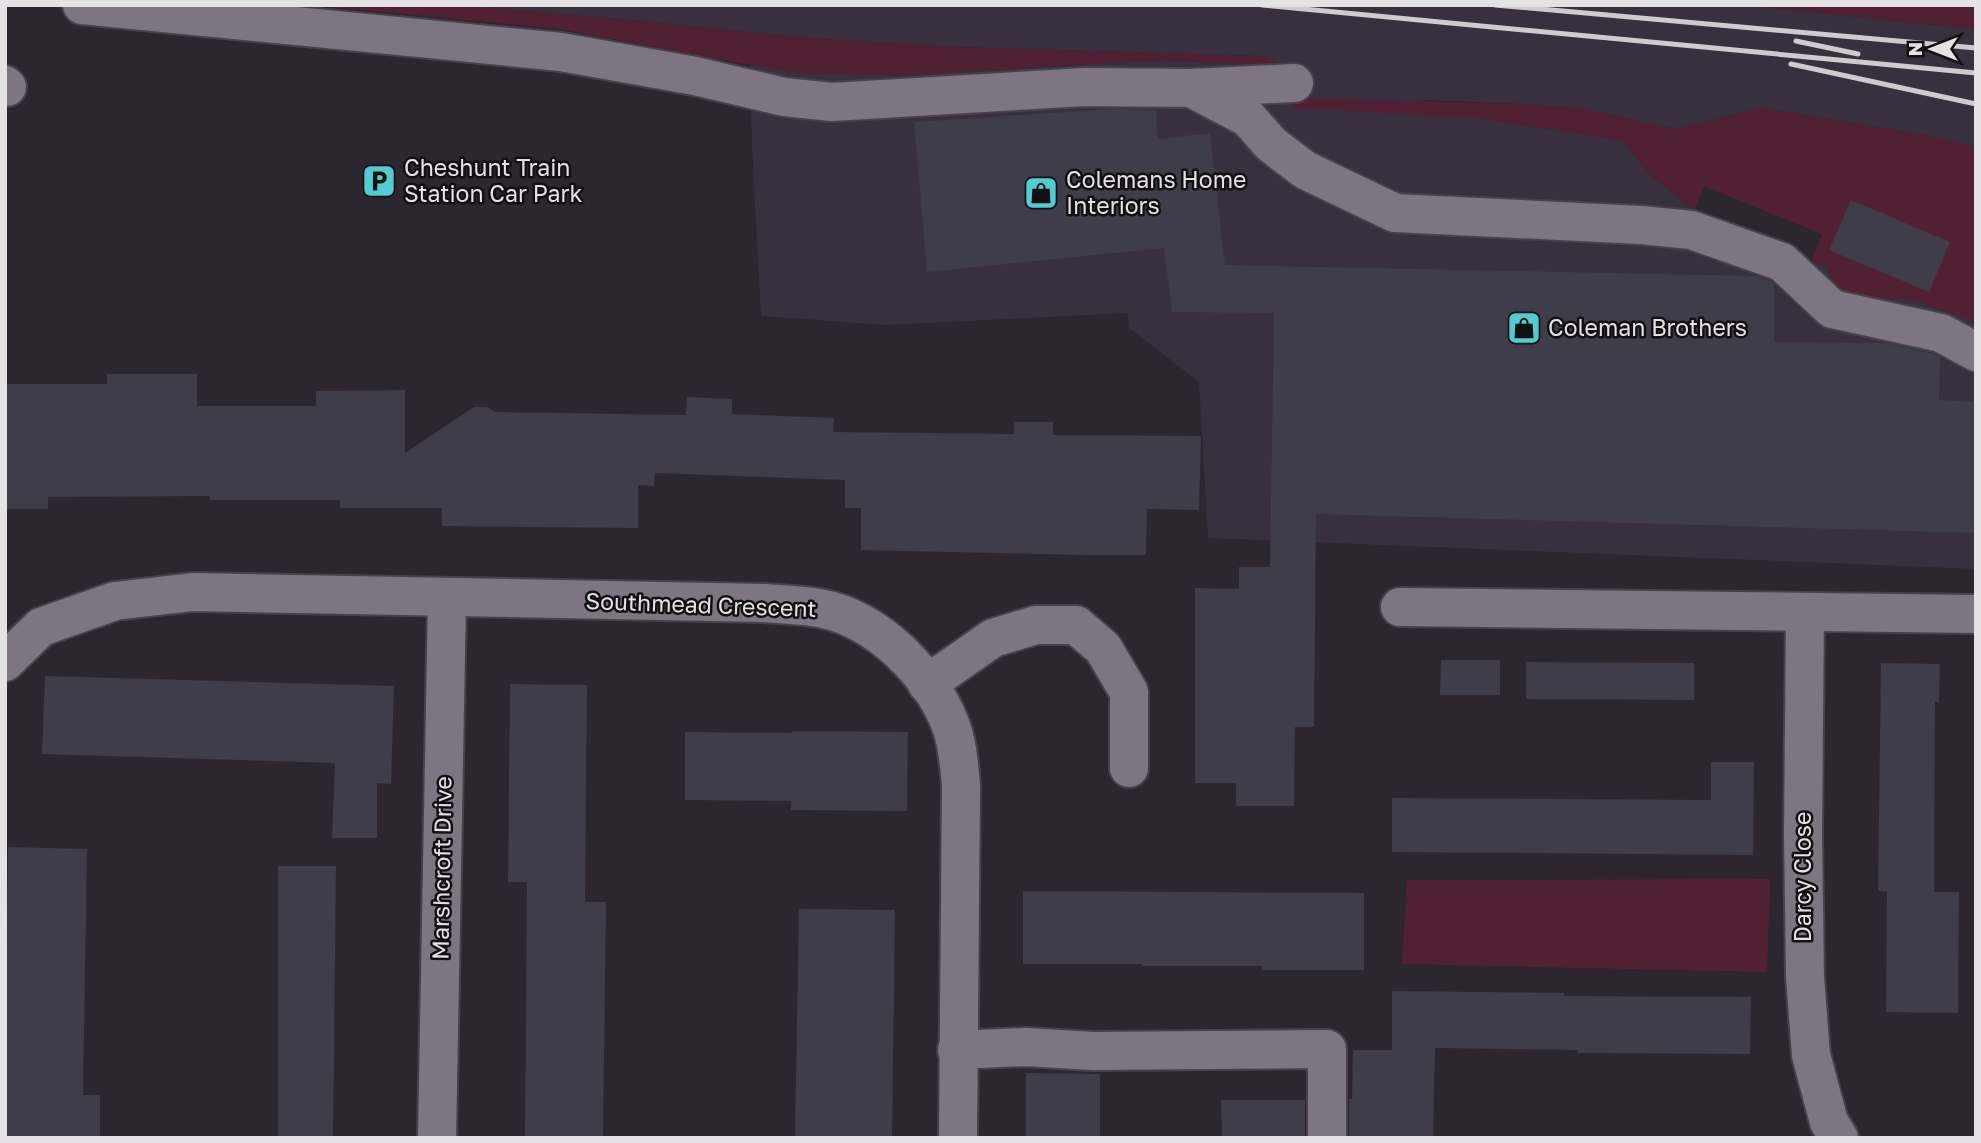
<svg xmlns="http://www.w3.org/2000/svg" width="1981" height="1143" font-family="'Golos Text',sans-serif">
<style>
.built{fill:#38303e}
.green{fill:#522035}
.building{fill:#3e3d49}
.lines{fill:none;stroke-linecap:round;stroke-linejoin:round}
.minor-casing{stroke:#46414a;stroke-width:42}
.minor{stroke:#7d7682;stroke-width:38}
.rail{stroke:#cdcad0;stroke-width:5}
.labels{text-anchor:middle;stroke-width:5;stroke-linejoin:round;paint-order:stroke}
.poi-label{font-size:23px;fill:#e4e1e7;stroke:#131015;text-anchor:start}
.street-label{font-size:23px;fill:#e4e1e7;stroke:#131015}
</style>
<rect width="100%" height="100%" fill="#2c2630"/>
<!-- built -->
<polygon class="built" points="455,5 1741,5 1976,29 1976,147 1930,136 1762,108 1677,129 1582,109 1521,104 1421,100 1478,118 1621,140 1651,175 1694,211 1826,267 1840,294 1914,300 1976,322 1976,569 1208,538 1199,382 1129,328 1128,313 885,325 761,316 752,147 750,65 807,73 897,75 1163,60 1290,67 1261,56 956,47 819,39 642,21"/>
<!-- green -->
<g class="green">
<polygon points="309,5 455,5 642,21 819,39 956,47 1261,56 1294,67 1163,60 897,75 807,73 750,65 561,29"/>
<polygon points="1741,5 1976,5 1976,29"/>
<polygon points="1294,98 1521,104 1582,109 1677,129 1762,108 1930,136 1976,147 1976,322 1914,300 1840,294 1826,267 1811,262 1822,234 1704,186 1694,211 1651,175 1621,140 1478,118 1293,108"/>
<polygon points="1770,879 1767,972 1402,964 1407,880"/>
</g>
<!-- building -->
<g class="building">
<polygon points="1111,109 1156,110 1158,139 1210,133 1225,265 1757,276 1770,281 1774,285 1774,342 1887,343 1933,354 1940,357 1939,400 1976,402 1976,533 1316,514 1314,727 1295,727 1294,806 1236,806 1236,783 1195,783 1195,588 1239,589 1239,567 1270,567 1274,313 1172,312 1164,248 927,272 914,122"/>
<polygon points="1851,200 1950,242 1929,292 1829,250"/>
<polygon points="107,374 197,374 197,406 316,406 316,391 405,390 405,453 474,407 487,407 495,412 686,415 687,397 732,399 732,414 834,418 833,432 1014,434 1014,422 1053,422 1053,435 1201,436 1199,510 1147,509 1146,555 1087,555 861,550 861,508 845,508 845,480 655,473 654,486 638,485 638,528 442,526 442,508 340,508 340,500 210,500 210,496 48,497 48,509 5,509 5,384 107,384"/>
<polygon points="1441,660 1500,660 1500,695 1440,695"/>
<polygon points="1526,662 1694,663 1694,700 1526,699"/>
<polygon points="1881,663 1940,664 1939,702 1935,702 1934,892 1959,892 1958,1013 1886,1012 1887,891 1878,891"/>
<polygon points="45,676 394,686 391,784 377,783 377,838 332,838 335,763 42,754"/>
<polygon points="510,684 587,685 585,902 606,902 603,1138 525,1138 527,882 508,882"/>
<polygon points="792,731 908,732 907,811 791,810 791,801 685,800 685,732 792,733"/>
<polygon points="1711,762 1754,762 1753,855 1392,852 1392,798 1711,800"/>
<polygon points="8,847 87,849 83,1095 100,1095 100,1138 5,1138"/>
<polygon points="278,866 336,866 333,1138 278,1138"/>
<polygon points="1023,891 1364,893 1364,970 1262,970 1262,966 1142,966 1142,964 1023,964"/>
<polygon points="799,909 895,910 892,1138 795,1138"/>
<polygon points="1392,991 1564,993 1564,996 1751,997 1750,1054 1578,1053 1578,1050 1435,1048 1433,1138 1349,1138 1349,1099 1352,1099 1353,1050 1392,1050"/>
<polygon points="1026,1073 1100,1074 1100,1138 1026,1138"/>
<polygon points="1221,1100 1305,1100 1305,1138 1222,1138"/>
</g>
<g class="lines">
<defs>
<g id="minor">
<polyline points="82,5 561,52 695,76 784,97 832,102 1085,87 1191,88 1248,118 1271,144 1305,170 1395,213 1641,225 1691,230 1782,262 1832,309 1941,333 1976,352"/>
<polyline points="5,85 7,87"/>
<polyline points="1191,88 1294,83"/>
<polyline points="1400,607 1976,614"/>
<polyline points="1805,612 1803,834 1805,977 1811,1055 1829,1122 1839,1138"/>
<path d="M5,662l36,-35 74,-26 78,-9 571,11c26,2 55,2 80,12 47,19 89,64 107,111 7,19 8,39 10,59l-3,353"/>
<polyline points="927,684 993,638 1036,625 1076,625 1103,648 1129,692 1129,768"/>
<polyline points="957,1050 1026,1047 1093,1051 1327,1049 1327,1138"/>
<polyline points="437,1138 447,598"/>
</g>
</defs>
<!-- minor casing -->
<use href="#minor" class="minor-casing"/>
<!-- minor -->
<use href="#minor" class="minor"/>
<!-- rail -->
<g class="rail">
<polyline points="1262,5 1976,73"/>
<polyline points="1495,5 1976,48"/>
<polyline points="1796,41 1858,54"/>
<polyline points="1791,64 1976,104"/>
</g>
</g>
<!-- icons -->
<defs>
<symbol id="parking-square" viewBox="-11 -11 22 22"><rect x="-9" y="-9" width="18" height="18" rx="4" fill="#52ccd0" stroke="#131015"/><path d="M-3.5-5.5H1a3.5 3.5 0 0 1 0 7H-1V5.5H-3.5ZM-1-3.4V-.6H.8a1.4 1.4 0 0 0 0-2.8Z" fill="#111"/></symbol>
<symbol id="shop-square" viewBox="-11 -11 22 22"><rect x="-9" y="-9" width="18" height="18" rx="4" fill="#52ccd0" stroke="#131015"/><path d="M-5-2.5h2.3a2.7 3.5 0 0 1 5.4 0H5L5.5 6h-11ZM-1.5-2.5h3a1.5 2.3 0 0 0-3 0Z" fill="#111"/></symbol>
</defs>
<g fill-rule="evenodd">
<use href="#parking-square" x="360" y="162" width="38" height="38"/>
<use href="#shop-square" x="1022" y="174" width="38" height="38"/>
<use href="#shop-square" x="1505" y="309" width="38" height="38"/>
</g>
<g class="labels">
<!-- poi labels -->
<g class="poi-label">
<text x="404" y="176">Cheshunt Train<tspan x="404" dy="26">Station Car Park</tspan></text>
<text x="1066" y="188">Colemans Home<tspan x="1066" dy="26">Interiors</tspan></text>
<text x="1548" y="336">Coleman Brothers</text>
</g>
<!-- street labels -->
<g class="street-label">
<text transform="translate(701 605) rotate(2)" y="8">Southmead Crescent</text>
<text transform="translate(442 868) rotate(-89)" y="8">Marshcroft Drive</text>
<text transform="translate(1803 877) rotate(-90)" y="8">Darcy Close</text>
</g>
</g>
<!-- border -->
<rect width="1981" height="1143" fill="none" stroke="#e4e1e7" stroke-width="14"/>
<!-- north arrow -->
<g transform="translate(1932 49) rotate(270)" stroke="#131015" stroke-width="5" paint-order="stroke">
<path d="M0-5L12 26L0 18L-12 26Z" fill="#e4e1e7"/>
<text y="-10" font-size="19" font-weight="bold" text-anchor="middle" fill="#e4e1e7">N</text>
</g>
</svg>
